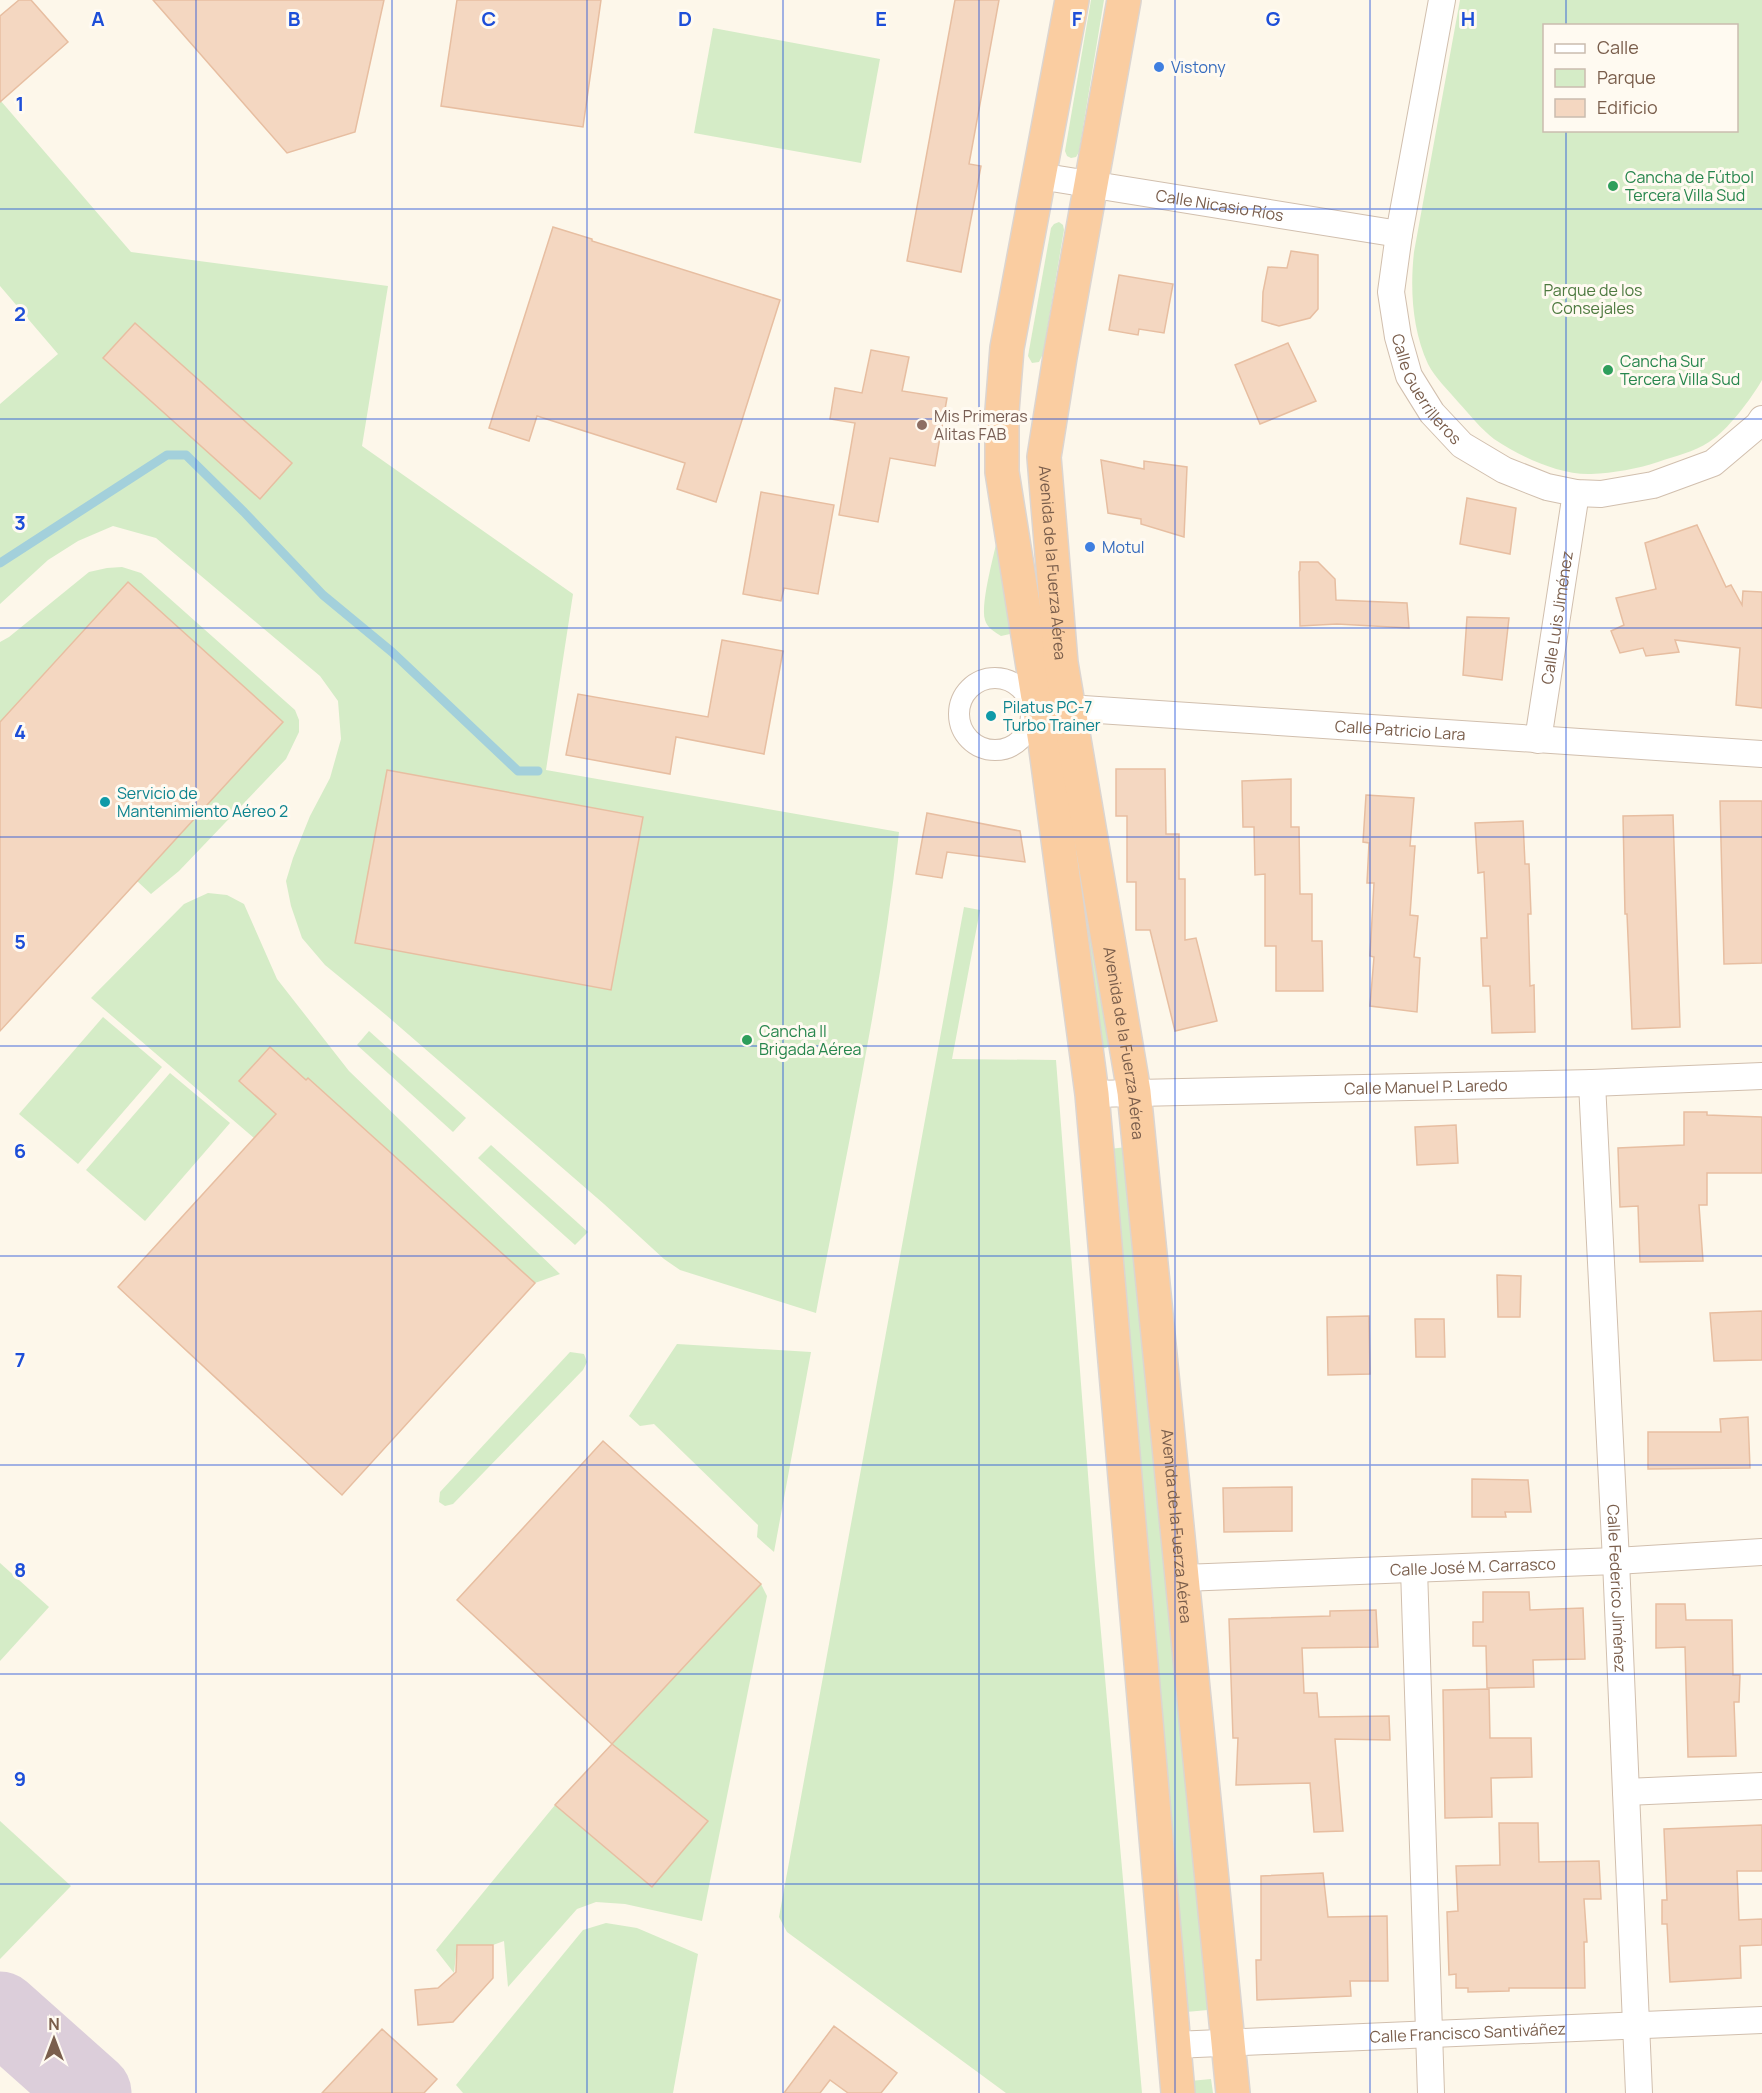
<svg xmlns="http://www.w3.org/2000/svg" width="1762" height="2093" font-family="Manrope,sans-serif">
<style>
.green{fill:#d5ecc7;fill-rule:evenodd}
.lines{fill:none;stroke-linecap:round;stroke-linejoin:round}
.stream{stroke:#a3d0db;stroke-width:9}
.taxiway{stroke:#dcceda;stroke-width:81}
.building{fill:#f4d7c1;stroke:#e7bea1;stroke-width:1.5}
.pedestrian-casing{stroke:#d1bfae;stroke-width:22}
.minor-casing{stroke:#d1bfae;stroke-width:28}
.trunk-casing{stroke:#dcd5d0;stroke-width:36}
.pedestrian{stroke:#fff;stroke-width:20}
.minor{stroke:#fff;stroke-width:26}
.trunk{stroke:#facda1;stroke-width:33}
.grid{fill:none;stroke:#1d4ed8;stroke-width:1.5;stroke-opacity:0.55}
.shop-dot{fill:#3f7fe0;stroke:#fffaf1;stroke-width:2}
.leisure-dot{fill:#2e9e5b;stroke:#fffaf1;stroke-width:2}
.education-dot{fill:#8d6e63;stroke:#fffaf1;stroke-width:2}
.culture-dot{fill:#0f9aa8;stroke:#fffaf1;stroke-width:2}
.labels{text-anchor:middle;stroke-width:6;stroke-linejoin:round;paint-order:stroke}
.shop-label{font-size:16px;fill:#366cbe;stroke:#fffaf1;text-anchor:start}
.leisure-label{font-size:16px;fill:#27864d;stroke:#fffaf1;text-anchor:start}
.street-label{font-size:16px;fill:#7a5e4c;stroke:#fffaf1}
.park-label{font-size:16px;fill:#4e7a40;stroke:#fffaf1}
.education-label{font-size:16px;fill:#785e54;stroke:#fffaf1;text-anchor:start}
.culture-label{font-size:16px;fill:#0d838f;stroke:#fffaf1;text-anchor:start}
.grid-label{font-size:20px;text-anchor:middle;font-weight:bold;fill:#1d4ed8;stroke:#fffaf1;stroke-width:6;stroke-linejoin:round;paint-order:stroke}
</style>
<rect width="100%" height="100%" fill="#fdf7ea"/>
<!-- green -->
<g class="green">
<polygon points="1091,0 1104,0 1079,152 1076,157 1071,158 1067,156 1065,151"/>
<path d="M1460,0h302v380c-11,19 -34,50 -53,62 -15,10 -34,14 -51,20 -21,7 -44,11 -67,12 -32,1 -70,-17 -97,-35 -13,-10 -24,-24 -35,-36 -10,-12 -24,-25 -31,-39 -16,-35 -18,-75 -14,-112zM1544,26h192v104h-192z"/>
<polygon points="713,28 880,59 861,163 694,133"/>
<path d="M0,100l131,152 257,34 -26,160 211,148 -27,176 353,62c-17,161 -53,321 -83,481l-136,-43 -16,-11 -60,-55 -218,-189 -61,-50 -23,-27 -11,-32 -5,-25 7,-23 17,-42 20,-38 11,-39 -3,-38 -18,-25 -164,-138 -43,-12 -35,15 -30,19 -48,44v-200l58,-50 -58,-68z"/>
<polygon points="1059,222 1063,225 1064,230 1043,354 1039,362 1032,363 1028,356 1051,228 1054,224"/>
<path d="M1000,527l14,102 -4,5 -9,2c-6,-4 -14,-8 -16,-16 -5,-18 11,-72 15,-93z"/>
<polygon points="122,567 141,573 295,710 299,720 299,732 286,759 179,871 151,894 137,881 128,582 0,722 0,642 9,637 89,572 107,568"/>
<polygon points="1067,792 1114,1045 1102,1049"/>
<polygon points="208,893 227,895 244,904 277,979 349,1071 560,1274 535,1283 308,1079 254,1138 91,998 184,904"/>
<polygon points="964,907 980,910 952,1059 1056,1060 1095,1565 1142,2093 1006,2093 787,1932 779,1917"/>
<polygon points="103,1017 162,1067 78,1164 19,1114"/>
<polygon points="369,1031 466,1118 453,1132 357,1045"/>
<polygon points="170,1073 230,1123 145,1221 86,1170"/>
<polygon points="491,1145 588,1232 575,1245 478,1158"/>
<polygon points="1127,1147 1208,2010 1186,2012 1109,1149"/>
<polygon points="677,1344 811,1352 774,1552 757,1537 758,1525 654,1424 640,1426 629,1416"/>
<polygon points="570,1352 584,1354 587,1362 583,1370 453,1504 445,1506 439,1502 440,1492"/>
<polygon points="0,1563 49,1607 0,1661"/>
<polygon points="761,1584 767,1596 702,1921 625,1904 596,1902 577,1909 508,1987 504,1941 493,1945 457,1945 454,1973 436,1950 555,1805 652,1887 708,1821 612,1744"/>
<polygon points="0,1821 71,1886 0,1959"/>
<polygon points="606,1923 637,1928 698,1954 673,2093 463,2093 456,2085 583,1930"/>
<polygon points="1211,2079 1213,2093 1191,2093 1190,2081"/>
</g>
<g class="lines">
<!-- stream -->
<polyline class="stream" points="0,563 167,455 186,455 244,512 323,595 392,652 518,771 538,771"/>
<!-- taxiway -->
<polyline class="taxiway" points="0,2012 91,2093"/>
</g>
<!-- building -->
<g class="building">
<polygon points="19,0 31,0 68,42 0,102 0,16"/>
<polygon points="153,0 384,0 355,132 287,153"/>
<polygon points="457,0 601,0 583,127 441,106"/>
<polygon points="955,0 999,0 969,164 981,166 961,272 907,261"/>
<polygon points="553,227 592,239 592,241 780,300 716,502 677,489 685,463 537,416 529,441 489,428"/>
<polygon points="1291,251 1318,255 1318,309 1310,318 1279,326 1262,321 1263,292 1268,267 1287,268"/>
<polygon points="1119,275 1173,284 1164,333 1139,329 1138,335 1109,330"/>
<polygon points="135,323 292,463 260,499 103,358"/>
<polygon points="1288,343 1316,401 1260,424 1235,365"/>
<polygon points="871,350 909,357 902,391 947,398 935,466 890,458 878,522 839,515 855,423 830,419 835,388 862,393"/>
<polygon points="1101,460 1144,469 1144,461 1187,467 1184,537 1141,524 1141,519 1108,513"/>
<polygon points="761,492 834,505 818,594 784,588 781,601 743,594"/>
<polygon points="1467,498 1516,508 1510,554 1460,544"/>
<polygon points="1697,525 1726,587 1731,585 1742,605 1743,591 1762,592 1762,708 1736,705 1740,648 1675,640 1679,652 1646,656 1643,648 1620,653 1611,631 1624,625 1616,598 1656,589 1645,543"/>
<polygon points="1300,562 1318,562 1335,579 1336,600 1407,603 1409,628 1337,624 1300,626 1299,572 1300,570"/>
<polygon points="128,582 283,722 0,1031 0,722"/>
<polygon points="1467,617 1509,618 1502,680 1463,675"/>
<polygon points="722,640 783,651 764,754 676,737 670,774 566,755 578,694 708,717"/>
<polygon points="1116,769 1165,769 1166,834 1179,834 1179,879 1185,879 1185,940 1196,938 1217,1021 1175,1031 1150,930 1136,930 1136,882 1127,882 1127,816 1116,816"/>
<polygon points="387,770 643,817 611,990 355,943"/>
<polygon points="1291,779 1291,827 1299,827 1300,894 1312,894 1312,941 1322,941 1323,991 1276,991 1276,946 1265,946 1265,874 1255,875 1254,827 1243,827 1242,781"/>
<polygon points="1366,795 1414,798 1410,846 1415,846 1410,915 1418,916 1414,957 1420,958 1417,1012 1370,1006 1374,957 1370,956 1374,883 1367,883 1369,843 1363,842"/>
<polygon points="1720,801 1762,801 1762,963 1724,964"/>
<polygon points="927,813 1020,831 1025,862 947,852 942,878 916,874"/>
<polygon points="1673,815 1680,1027 1632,1029 1627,914 1625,914 1623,816"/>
<polygon points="1523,821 1525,864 1529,864 1531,914 1528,914 1530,986 1534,985 1535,1032 1492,1033 1490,986 1483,986 1481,938 1487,938 1484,872 1478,873 1475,823"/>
<polygon points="270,1047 306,1080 308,1078 535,1283 342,1495 118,1287 276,1114 239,1081"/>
<polygon points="1684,1112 1707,1112 1707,1115 1762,1117 1762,1173 1707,1173 1707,1205 1699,1205 1703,1261 1640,1262 1638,1206 1620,1207 1618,1148 1684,1145"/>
<polygon points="1456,1125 1458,1163 1417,1165 1415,1127"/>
<polygon points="1497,1275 1521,1276 1520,1317 1498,1317"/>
<polygon points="1762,1311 1762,1360 1714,1361 1710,1313"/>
<polygon points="1369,1316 1370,1374 1328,1375 1327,1317"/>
<polygon points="1415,1319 1444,1319 1445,1357 1416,1357"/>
<polygon points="1748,1417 1750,1468 1648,1469 1648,1432 1721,1432 1720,1419"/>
<polygon points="603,1441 761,1584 612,1744 457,1600"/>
<polygon points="1472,1479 1528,1480 1531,1512 1505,1512 1506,1517 1472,1517"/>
<polygon points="1292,1487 1292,1531 1224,1532 1223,1488"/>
<polygon points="1483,1592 1529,1592 1530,1610 1583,1608 1585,1659 1533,1660 1534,1687 1487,1688 1486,1646 1473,1646 1473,1622 1483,1622"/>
<polygon points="1656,1604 1685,1604 1686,1620 1732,1620 1733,1675 1740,1675 1739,1702 1734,1702 1736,1756 1688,1757 1685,1647 1656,1648"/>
<polygon points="1376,1610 1378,1647 1302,1648 1304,1693 1317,1693 1319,1717 1389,1716 1390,1740 1335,1739 1343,1831 1314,1832 1310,1783 1236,1785 1238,1738 1233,1738 1229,1619 1330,1616 1330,1611"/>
<polygon points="1489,1689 1490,1738 1531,1738 1532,1777 1491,1778 1492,1817 1445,1818 1443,1690"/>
<polygon points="612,1744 708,1821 652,1887 555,1805"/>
<polygon points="1499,1823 1538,1823 1539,1862 1599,1861 1601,1899 1584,1899 1587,1942 1584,1942 1585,1988 1509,1988 1509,1991 1468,1992 1468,1988 1456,1988 1456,1974 1449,1975 1447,1912 1458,1911 1456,1866 1500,1865"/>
<polygon points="1762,1825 1762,1871 1737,1871 1739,1920 1762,1919 1762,1945 1740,1946 1741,1978 1670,1982 1667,1924 1662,1924 1662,1900 1667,1900 1664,1829"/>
<polygon points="1323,1873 1328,1917 1387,1916 1388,1981 1350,1981 1351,1996 1257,2000 1256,1960 1261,1960 1261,1876"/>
<polygon points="457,1945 493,1945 493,1978 453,2022 418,2025 415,1990 438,1988 456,1972"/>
<polygon points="834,2026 897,2073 881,2093 848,2093 830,2080 820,2093 784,2093"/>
<polygon points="382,2029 437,2079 424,2093 322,2093"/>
</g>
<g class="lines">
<defs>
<circle id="pedestrian" cx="995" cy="714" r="36"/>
<g id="minor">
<path id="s1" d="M1442,0l-43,234 -8,58 7,45 11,39 23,37 30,32 42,25 43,17 29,6 25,1 52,-9 60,-22 45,-38 4,-6"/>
<path id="s2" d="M1039,176l360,58"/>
<path id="s3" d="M1053,707l709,47"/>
<path id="s4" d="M1538,740l38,-247"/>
<path id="s5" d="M1592,1083l24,478 23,532"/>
<path id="s6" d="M1092,1094l500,-11 170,-7"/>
<polyline points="1414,1569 1431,2093"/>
<path id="s7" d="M1183,1578l433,-17 146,-9"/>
<polyline points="1626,1792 1762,1786"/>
<path id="s8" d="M1174,2045l588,-25"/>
</g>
<g id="trunk">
<polyline points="1072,0 1007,348 1002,411 1002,472 1045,742 1092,1094 1178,2093"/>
<path id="s9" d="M1124,0l-64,357 -16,100 17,206 73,429 99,1001"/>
</g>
</defs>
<!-- pedestrian casing -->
<use href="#pedestrian" class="pedestrian-casing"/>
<!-- minor casing -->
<use href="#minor" class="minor-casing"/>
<!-- trunk casing -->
<use href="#trunk" class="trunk-casing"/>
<!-- pedestrian -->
<use href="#pedestrian" class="pedestrian"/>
<!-- minor -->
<use href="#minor" class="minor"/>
<!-- trunk -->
<use href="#trunk" class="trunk"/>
</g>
<!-- grid -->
<path class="grid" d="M196,0v2093M392,0v2093M587,0v2093M783,0v2093M979,0v2093M1175,0v2093M1370,0v2093M1566,0v26M1566,130v1963M0,209h1762M0,419h1762M0,628h1762M0,837h1762M0,1046h1762M0,1256h1762M0,1465h1762M0,1674h1762M0,1884h1762"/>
<!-- markers -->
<g class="shop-dot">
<circle cx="1159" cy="67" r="6"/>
<circle cx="1090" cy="547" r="6"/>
</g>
<g class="leisure-dot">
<circle cx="1613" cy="186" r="6"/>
<circle cx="1608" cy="370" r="6"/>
<circle cx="747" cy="1040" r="6"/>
</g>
<circle class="education-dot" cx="922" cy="425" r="6"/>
<g class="culture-dot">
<circle cx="991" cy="716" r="6"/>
<circle cx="105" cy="802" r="6"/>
</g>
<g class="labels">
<!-- shop labels -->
<g class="shop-label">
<text x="1171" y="73">Vistony</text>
<text x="1102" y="553">Motul</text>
</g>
<!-- leisure labels -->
<g class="leisure-label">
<text x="1625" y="183">Cancha de Fútbol<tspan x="1625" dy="18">Tercera Villa Sud</tspan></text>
<text x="1620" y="367">Cancha Sur<tspan x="1620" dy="18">Tercera Villa Sud</tspan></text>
<text x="759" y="1037">Cancha II<tspan x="759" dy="18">Brigada Aérea</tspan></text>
</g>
<!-- street labels -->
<g class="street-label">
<text dy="6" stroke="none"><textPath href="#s2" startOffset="183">Calle Nicasio Ríos</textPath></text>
<text dy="6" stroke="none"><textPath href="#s1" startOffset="402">Calle Guerrilleros</textPath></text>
<text dy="6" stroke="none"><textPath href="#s9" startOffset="570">Avenida de la Fuerza Aérea</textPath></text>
<text dy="6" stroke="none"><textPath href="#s4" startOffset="124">Calle Luis Jiménez</textPath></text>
<text dy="6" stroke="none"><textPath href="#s3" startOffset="348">Calle Patricio Lara</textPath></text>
<text dy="6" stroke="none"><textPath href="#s9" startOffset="1056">Avenida de la Fuerza Aérea</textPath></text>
<text dy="6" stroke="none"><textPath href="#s6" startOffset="334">Calle Manuel P. Laredo</textPath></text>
<text dy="6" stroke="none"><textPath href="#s9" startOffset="1542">Avenida de la Fuerza Aérea</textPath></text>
<text dy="6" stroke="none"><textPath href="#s7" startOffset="290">Calle José M. Carrasco</textPath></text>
<text dy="6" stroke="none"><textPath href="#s5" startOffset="506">Calle Federico Jiménez</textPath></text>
<text dy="6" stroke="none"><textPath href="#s8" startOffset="294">Calle Francisco Santiváñez</textPath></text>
</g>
<!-- park labels -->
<g class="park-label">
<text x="1593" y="296">Parque de los<tspan x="1593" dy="18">Consejales</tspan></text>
</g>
<!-- education labels -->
<g class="education-label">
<text x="934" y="422">Mis Primeras<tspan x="934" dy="18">Alitas FAB</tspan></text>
</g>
<!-- culture labels -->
<g class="culture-label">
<text x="1003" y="713">Pilatus PC-7<tspan x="1003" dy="18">Turbo Trainer</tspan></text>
<text x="117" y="799">Servicio de<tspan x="117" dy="18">Mantenimiento Aéreo 2</tspan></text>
</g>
</g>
<g class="grid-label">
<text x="98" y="26">A</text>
<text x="294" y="26">B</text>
<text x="489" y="26">C</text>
<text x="685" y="26">D</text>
<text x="881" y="26">E</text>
<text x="1077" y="26">F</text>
<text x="1273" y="26">G</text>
<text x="1468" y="26">H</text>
<text x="20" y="111">1</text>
<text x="20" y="321">2</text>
<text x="20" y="530">3</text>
<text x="20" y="739">4</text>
<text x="20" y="949">5</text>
<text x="20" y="1158">6</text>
<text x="20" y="1367">7</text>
<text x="20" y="1577">8</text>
<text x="20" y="1786">9</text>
</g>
<!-- legend -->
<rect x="1543" y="24" width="195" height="108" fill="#fffaf1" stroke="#cabcaf" stroke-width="1.5"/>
<rect x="1555" y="44" width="30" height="9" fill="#ffffff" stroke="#cabcaf" stroke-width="1.5"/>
<text x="1597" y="54" font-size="18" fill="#7a5e4c">Calle</text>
<rect x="1555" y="69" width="30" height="18" fill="#d5ecc7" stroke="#cabcaf" stroke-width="1.5"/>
<text x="1597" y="84" font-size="18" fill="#7a5e4c">Parque</text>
<rect x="1555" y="99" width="30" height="18" fill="#f4d7c1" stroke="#cabcaf" stroke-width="1.5"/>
<text x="1597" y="114" font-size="18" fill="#7a5e4c">Edificio</text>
<!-- north arrow -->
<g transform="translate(54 2039)" stroke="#fffaf1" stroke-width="4.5" paint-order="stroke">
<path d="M0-4.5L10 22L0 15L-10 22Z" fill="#7a5e4c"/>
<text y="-9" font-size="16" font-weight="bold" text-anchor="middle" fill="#7a5e4c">N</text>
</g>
</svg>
